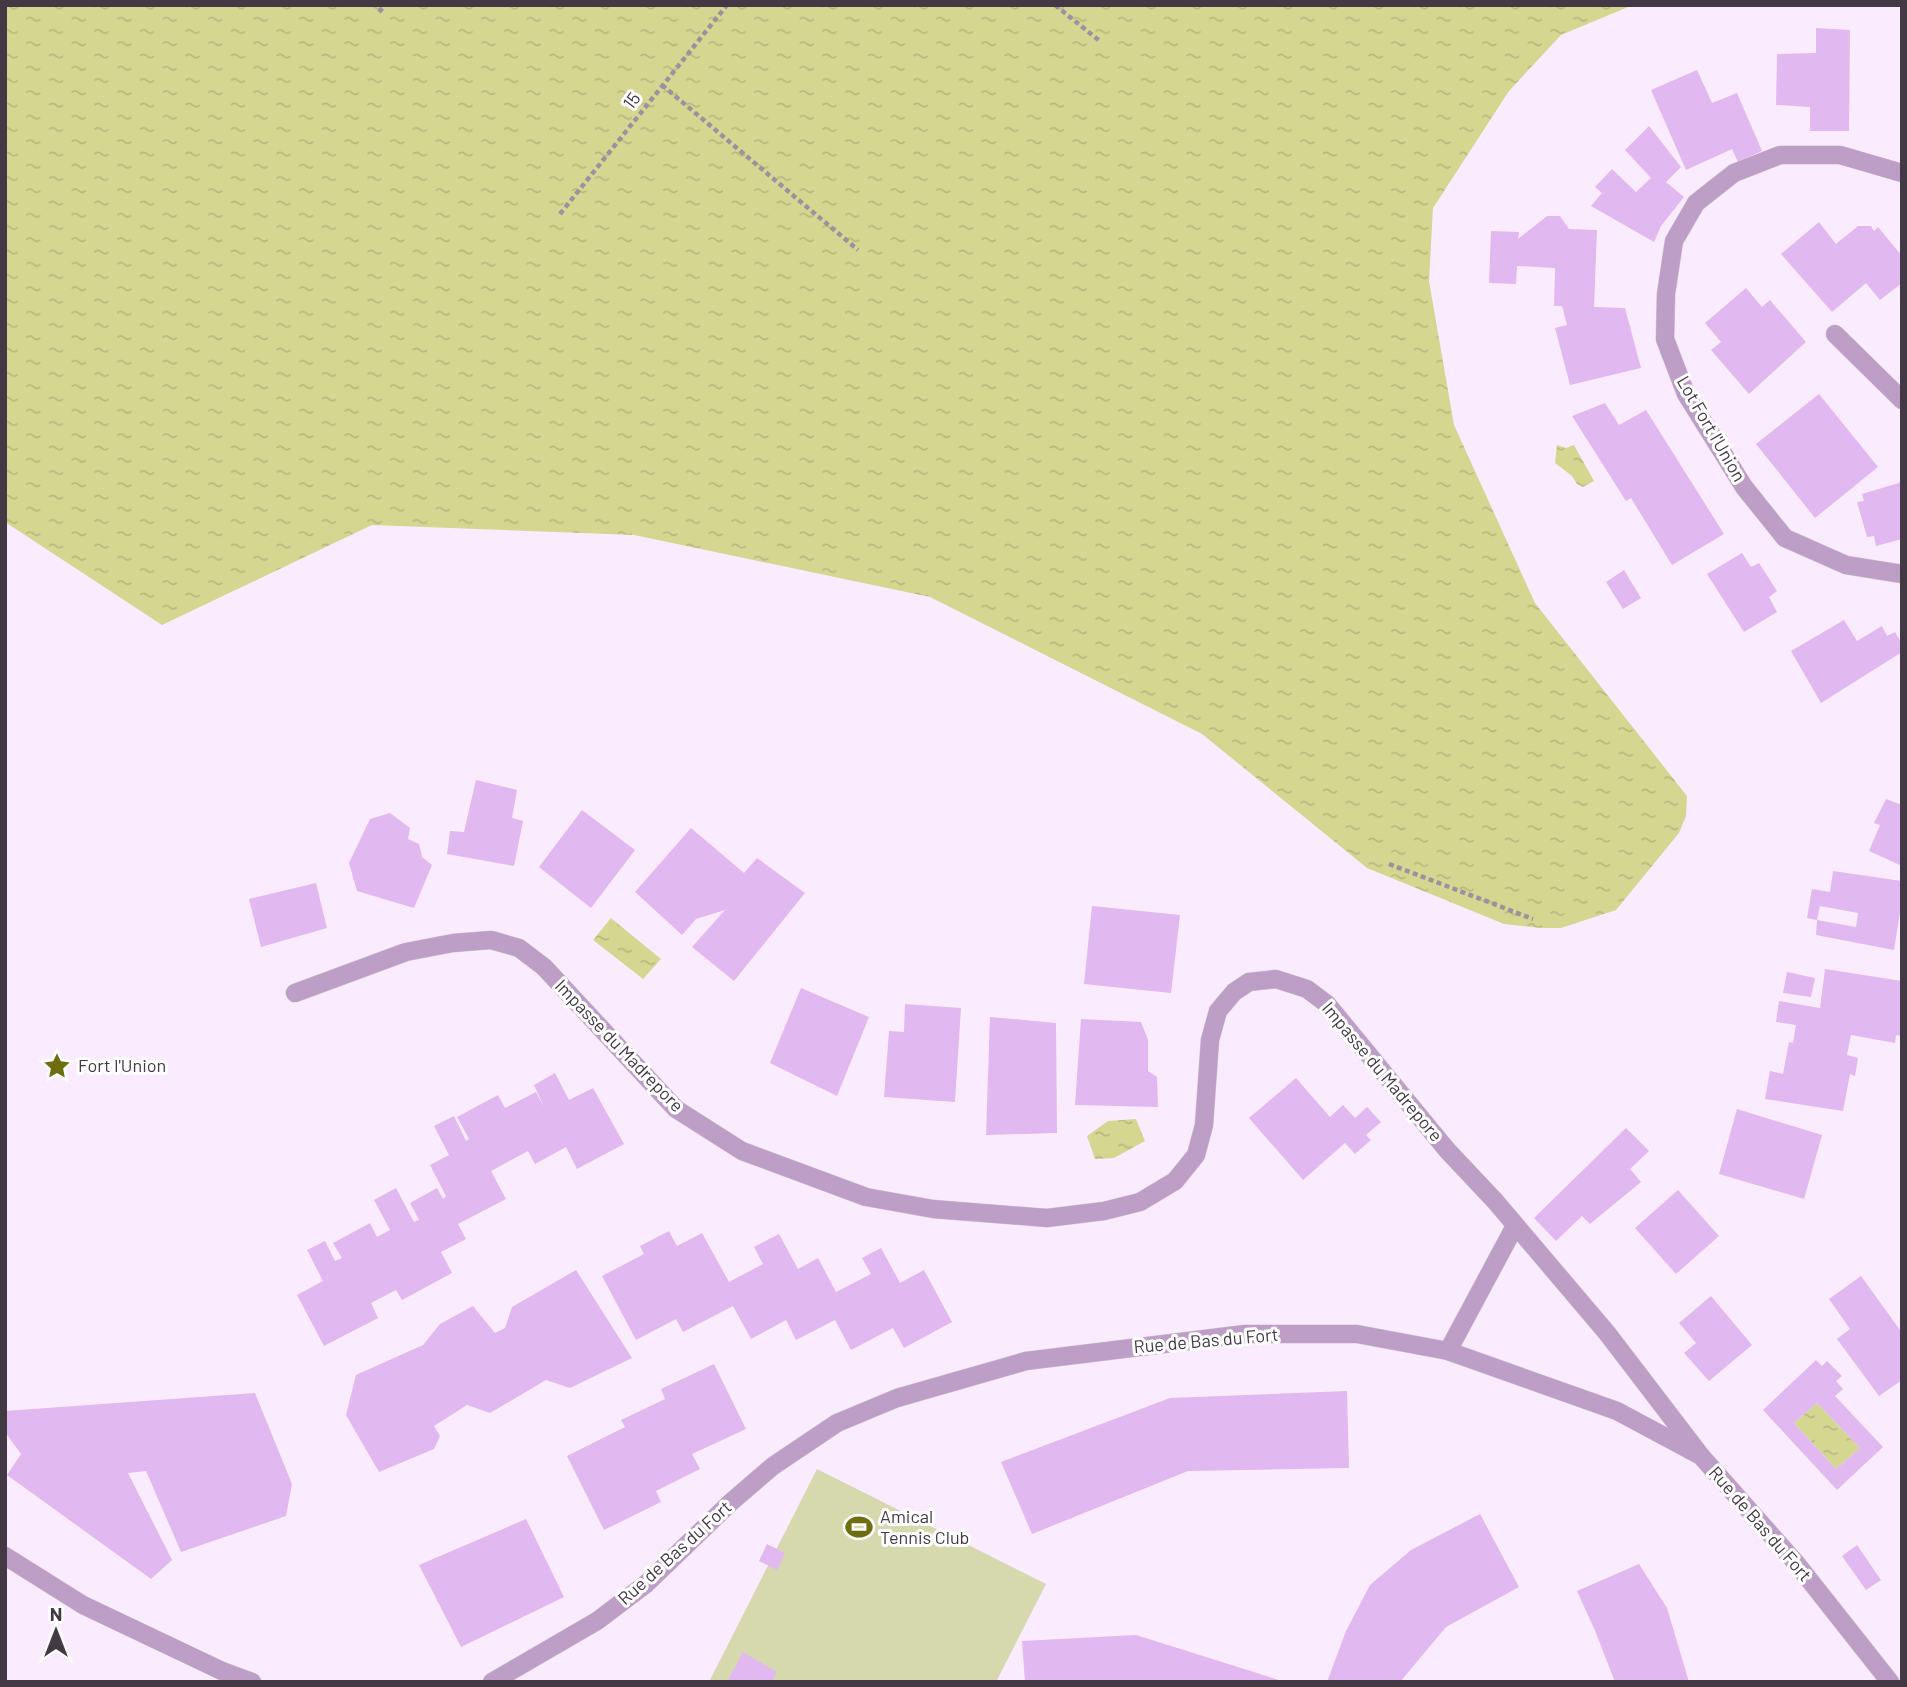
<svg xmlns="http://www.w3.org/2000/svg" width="1907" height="1687" font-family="Barlow,sans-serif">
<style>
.pitch{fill:#d6d8ad}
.water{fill:url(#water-ripples)}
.building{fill:#e2b8f0;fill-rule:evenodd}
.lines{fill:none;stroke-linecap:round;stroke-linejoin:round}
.street-casing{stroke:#d5c8d9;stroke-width:19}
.path{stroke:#9d91a0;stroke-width:4.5;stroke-dasharray:5 3.5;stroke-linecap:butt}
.street{stroke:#bd9ec7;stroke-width:18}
.labels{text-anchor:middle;stroke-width:6;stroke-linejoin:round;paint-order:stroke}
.street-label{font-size:18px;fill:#423945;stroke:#fff}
.poi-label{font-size:18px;fill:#423945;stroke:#fff;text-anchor:start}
</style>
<defs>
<pattern id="water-ripples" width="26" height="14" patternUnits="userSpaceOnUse" patternTransform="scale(1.75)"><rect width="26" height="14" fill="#d5d791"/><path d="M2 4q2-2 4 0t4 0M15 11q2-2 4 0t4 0" fill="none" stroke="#b8b97e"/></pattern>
</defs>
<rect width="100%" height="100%" fill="#faecfe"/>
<!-- pitch -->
<polygon class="pitch" points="817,1469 1046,1584 996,1682 709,1682"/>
<!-- water -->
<g class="water">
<polygon points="5,5 1633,5 1561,35 1509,91 1433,208 1429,281 1454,425 1535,603 1687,796 1686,816 1679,833 1616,910 1561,928 1541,928 1504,924 1367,868 1202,734 930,597 634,535 372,525 162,625 5,522"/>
<polygon points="1557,445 1566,448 1574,445 1594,481 1583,487 1577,484 1572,476 1555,463"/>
<polygon points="611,918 661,959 643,979 593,940"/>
<polygon points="1136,1119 1145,1141 1114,1158 1095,1159 1087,1136 1108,1121"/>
<polygon points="1817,1403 1860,1448 1836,1469 1794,1423"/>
</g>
<!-- building -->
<g class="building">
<polygon points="1816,28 1850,30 1849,131 1810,131 1810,107 1776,105 1777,54 1816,53"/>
<polygon points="1697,70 1712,103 1737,93 1762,151 1738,162 1732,149 1686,170 1651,90"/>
<polygon points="1649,126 1681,167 1666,182 1684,197 1661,226 1654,242 1591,206 1602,193 1595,187 1612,169 1636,192 1651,178 1625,150"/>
<polygon points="1547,216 1560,216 1569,229 1597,230 1594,307 1625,308 1641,368 1570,385 1555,328 1567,325 1562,306 1554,306 1555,268 1517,266 1516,284 1489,283 1491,231 1519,232 1518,239"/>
<polygon points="1819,222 1836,244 1858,226 1871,226 1874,231 1878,227 1902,256 1902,283 1880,300 1866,283 1832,312 1781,254"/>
<polygon points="1746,288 1762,307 1770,300 1806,342 1749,394 1711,350 1721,342 1705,323"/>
<polygon points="1819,394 1878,467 1815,518 1756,444"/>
<polygon points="1605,403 1619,425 1646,410 1724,534 1672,565 1631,498 1626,501 1572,416"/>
<polygon points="1902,482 1902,539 1876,546 1874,536 1867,537 1857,502 1864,501 1862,494"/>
<polygon points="1742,553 1751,567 1759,563 1777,591 1769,597 1777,612 1744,632 1707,574"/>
<polygon points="1624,570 1641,598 1623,609 1606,582"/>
<polygon points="1844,620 1857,641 1882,626 1887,636 1895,632 1902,644 1902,652 1821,703 1791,651"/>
<polygon points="476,780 517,790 512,818 523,821 514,866 447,854 450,831 464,832"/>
<polygon points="1886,799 1902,805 1902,866 1869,851 1880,825 1874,823"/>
<polygon points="582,810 635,850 591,908 539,867"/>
<polygon points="390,813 410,828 408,839 419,844 422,857 432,865 414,908 357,891 349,863 370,819"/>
<polygon points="691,828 744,873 757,858 805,893 734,981 692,947 725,910 696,919 682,935 635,892"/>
<path d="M1833,871l69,10v19l-8,50 -78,-15 1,-15 -10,-2 5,-29 18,3zM1820,906l38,7 -2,14 -39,-7z"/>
<polygon points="316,883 327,928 261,947 249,899"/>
<polygon points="1092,906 1180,915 1171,993 1084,984"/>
<polygon points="1825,969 1902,981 1902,1036 1896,1035 1895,1043 1851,1035 1847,1055 1858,1058 1855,1076 1850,1074 1843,1111 1765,1099 1770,1071 1783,1074 1789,1042 1793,1043 1796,1025 1776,1022 1779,1001 1820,1008"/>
<polygon points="1787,972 1815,978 1811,997 1783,993"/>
<polygon points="801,988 869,1017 837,1096 770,1063"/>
<polygon points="905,1004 961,1008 955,1102 884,1097 889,1031 904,1032"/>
<polygon points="990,1017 1056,1023 1057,1133 986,1135"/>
<polygon points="1081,1019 1141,1022 1148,1040 1148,1071 1157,1077 1158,1107 1075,1105"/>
<polygon points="555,1073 569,1100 593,1088 624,1144 577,1169 566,1147 535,1164 528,1151 491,1171 506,1199 458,1224 466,1239 441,1252 452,1273 402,1300 396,1290 371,1303 378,1318 324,1346 297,1295 323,1281 307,1250 325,1241 335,1261 342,1258 333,1243 370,1223 377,1237 390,1230 374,1200 396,1188 414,1222 419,1220 410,1203 437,1188 443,1199 446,1196 430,1165 449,1155 434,1126 454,1116 466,1141 469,1139 457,1117 498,1095 505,1108 536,1092 544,1107 534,1085"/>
<polygon points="1296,1078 1330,1117 1343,1105 1355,1118 1367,1107 1381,1122 1366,1135 1371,1140 1355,1154 1345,1143 1303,1180 1249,1118"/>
<polygon points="1737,1109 1822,1135 1804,1199 1719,1174"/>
<polygon points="1626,1128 1649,1151 1630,1169 1641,1182 1590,1224 1582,1216 1556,1241 1534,1218"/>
<polygon points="1678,1190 1719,1236 1676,1274 1635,1228"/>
<polygon points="669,1231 677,1246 702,1233 729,1282 763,1264 754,1247 779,1234 798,1269 818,1258 836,1292 871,1274 862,1258 881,1248 900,1283 924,1270 952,1322 904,1348 893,1328 851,1350 835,1320 796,1340 786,1320 751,1339 733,1306 683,1332 676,1319 636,1340 602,1276 644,1254 640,1246"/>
<polygon points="576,1270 632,1358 570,1388 546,1380 490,1413 467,1405 434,1426 440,1436 434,1449 379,1472 346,1415 356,1375 423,1345 440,1324 473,1306 495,1333 505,1328 512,1307"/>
<polygon points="1861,1276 1900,1330 1902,1329 1902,1380 1879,1396 1837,1339 1850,1329 1829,1299"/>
<polygon points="1711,1296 1752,1345 1709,1381 1684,1353 1696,1343 1679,1323"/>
<path d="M1816,1360l6,6 5,-5 15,15 -6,5 7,8 -8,7 48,51 -46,43 -74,-80zM1817,1403l43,45 -24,21 -42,-46z"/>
<polygon points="714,1364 746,1429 692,1454 700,1469 656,1491 661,1502 604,1530 567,1456 625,1427 621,1420 665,1399 661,1389"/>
<polygon points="1347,1391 1349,1468 1188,1471 1032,1534 1001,1462 1170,1398"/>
<polygon points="255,1393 292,1484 286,1516 181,1552 146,1471 128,1473 172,1560 151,1579 7,1475 21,1454 5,1432 5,1411"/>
<polygon points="1480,1514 1519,1587 1446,1627 1400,1682 1327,1682 1346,1631 1370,1585 1411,1550"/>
<polygon points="526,1519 564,1597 461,1647 419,1565"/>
<polygon points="767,1544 785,1553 777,1570 759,1561"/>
<polygon points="1857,1545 1881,1580 1866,1590 1842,1556"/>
<polygon points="1639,1564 1667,1608 1689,1682 1615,1682 1596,1633 1577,1591"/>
<polygon points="1136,1635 1282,1681 1282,1682 1025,1682 1022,1641"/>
<polygon points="743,1652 777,1672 772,1682 727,1682"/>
</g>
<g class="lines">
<defs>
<g id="street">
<polyline points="1902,173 1840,155 1780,155 1734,173 1696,203 1674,241 1666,294 1665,339 1686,394 1744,487 1785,538 1846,565 1902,574"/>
<polyline points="1835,334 1902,400"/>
<polyline points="295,993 406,952 453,943 491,940 519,948 544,967 676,1109 742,1151 866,1197 933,1209 1047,1218 1104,1211 1140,1202 1175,1181 1196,1155 1204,1125 1210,1040 1218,1011 1234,992 1249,982 1276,979 1307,989 1327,1004 1447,1150 1495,1201 1607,1333 1701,1456"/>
<polyline points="1448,1351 1515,1226"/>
<polyline points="5,1556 83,1605 222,1671 252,1682"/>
<polyline points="492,1682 597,1621 646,1584 730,1503 773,1466 837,1423 897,1398 1026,1361 1245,1334 1357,1334 1448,1351 1617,1411 1701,1456 1796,1563 1890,1682"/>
</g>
</defs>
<!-- street casing -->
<use href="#street" class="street-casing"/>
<!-- path -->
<g class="path">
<polyline points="1055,5 1101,42"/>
<polyline points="379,12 385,5"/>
<polyline points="662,85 858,250"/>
<polyline points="560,214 727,5"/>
<polyline points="1389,864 1533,919"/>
</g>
<!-- street -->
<use href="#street" class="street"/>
</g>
<!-- icons -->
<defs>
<symbol id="sight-bare" viewBox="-9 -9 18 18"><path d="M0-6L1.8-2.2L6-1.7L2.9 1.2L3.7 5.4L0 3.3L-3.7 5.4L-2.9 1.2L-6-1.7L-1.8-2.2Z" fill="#6e6e10" stroke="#fff" stroke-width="2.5" paint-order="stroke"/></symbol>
<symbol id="stadium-bare" viewBox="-9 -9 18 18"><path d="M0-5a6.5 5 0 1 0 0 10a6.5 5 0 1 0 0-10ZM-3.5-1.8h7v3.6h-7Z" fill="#6e6e10" stroke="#fff" stroke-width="2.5" paint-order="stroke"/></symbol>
</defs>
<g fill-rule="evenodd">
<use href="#sight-bare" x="38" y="1047" width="38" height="38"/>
<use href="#stadium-bare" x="840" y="1508" width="38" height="38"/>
</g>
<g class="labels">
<!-- street labels -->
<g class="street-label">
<text transform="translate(632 101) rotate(-52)" y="6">15</text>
<text transform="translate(1711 429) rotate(60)" y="6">Lot Fort l'Union</text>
<text transform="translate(619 1046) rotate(46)" y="6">Impasse du Madrepore</text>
<text transform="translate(1382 1072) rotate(50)" y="6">Impasse du Madrepore</text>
<text transform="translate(1206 1341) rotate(-5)" y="6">Rue de Bas du Fort</text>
<text transform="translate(1760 1524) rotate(49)" y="6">Rue de Bas du Fort</text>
<text transform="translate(675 1553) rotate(-42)" y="6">Rue de Bas du Fort</text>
</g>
<!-- poi labels -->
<g class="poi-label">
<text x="78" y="1072">Fort l'Union</text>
<text x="880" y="1523">Amical<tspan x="880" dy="21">Tennis Club</tspan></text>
</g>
</g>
<!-- border -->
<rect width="1907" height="1687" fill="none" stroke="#423945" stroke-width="14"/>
<!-- north arrow -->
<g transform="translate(56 1631)" stroke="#ffffff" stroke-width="5" paint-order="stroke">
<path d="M0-5L12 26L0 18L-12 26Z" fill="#423945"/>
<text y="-10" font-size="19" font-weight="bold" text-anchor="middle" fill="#423945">N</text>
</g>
</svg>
